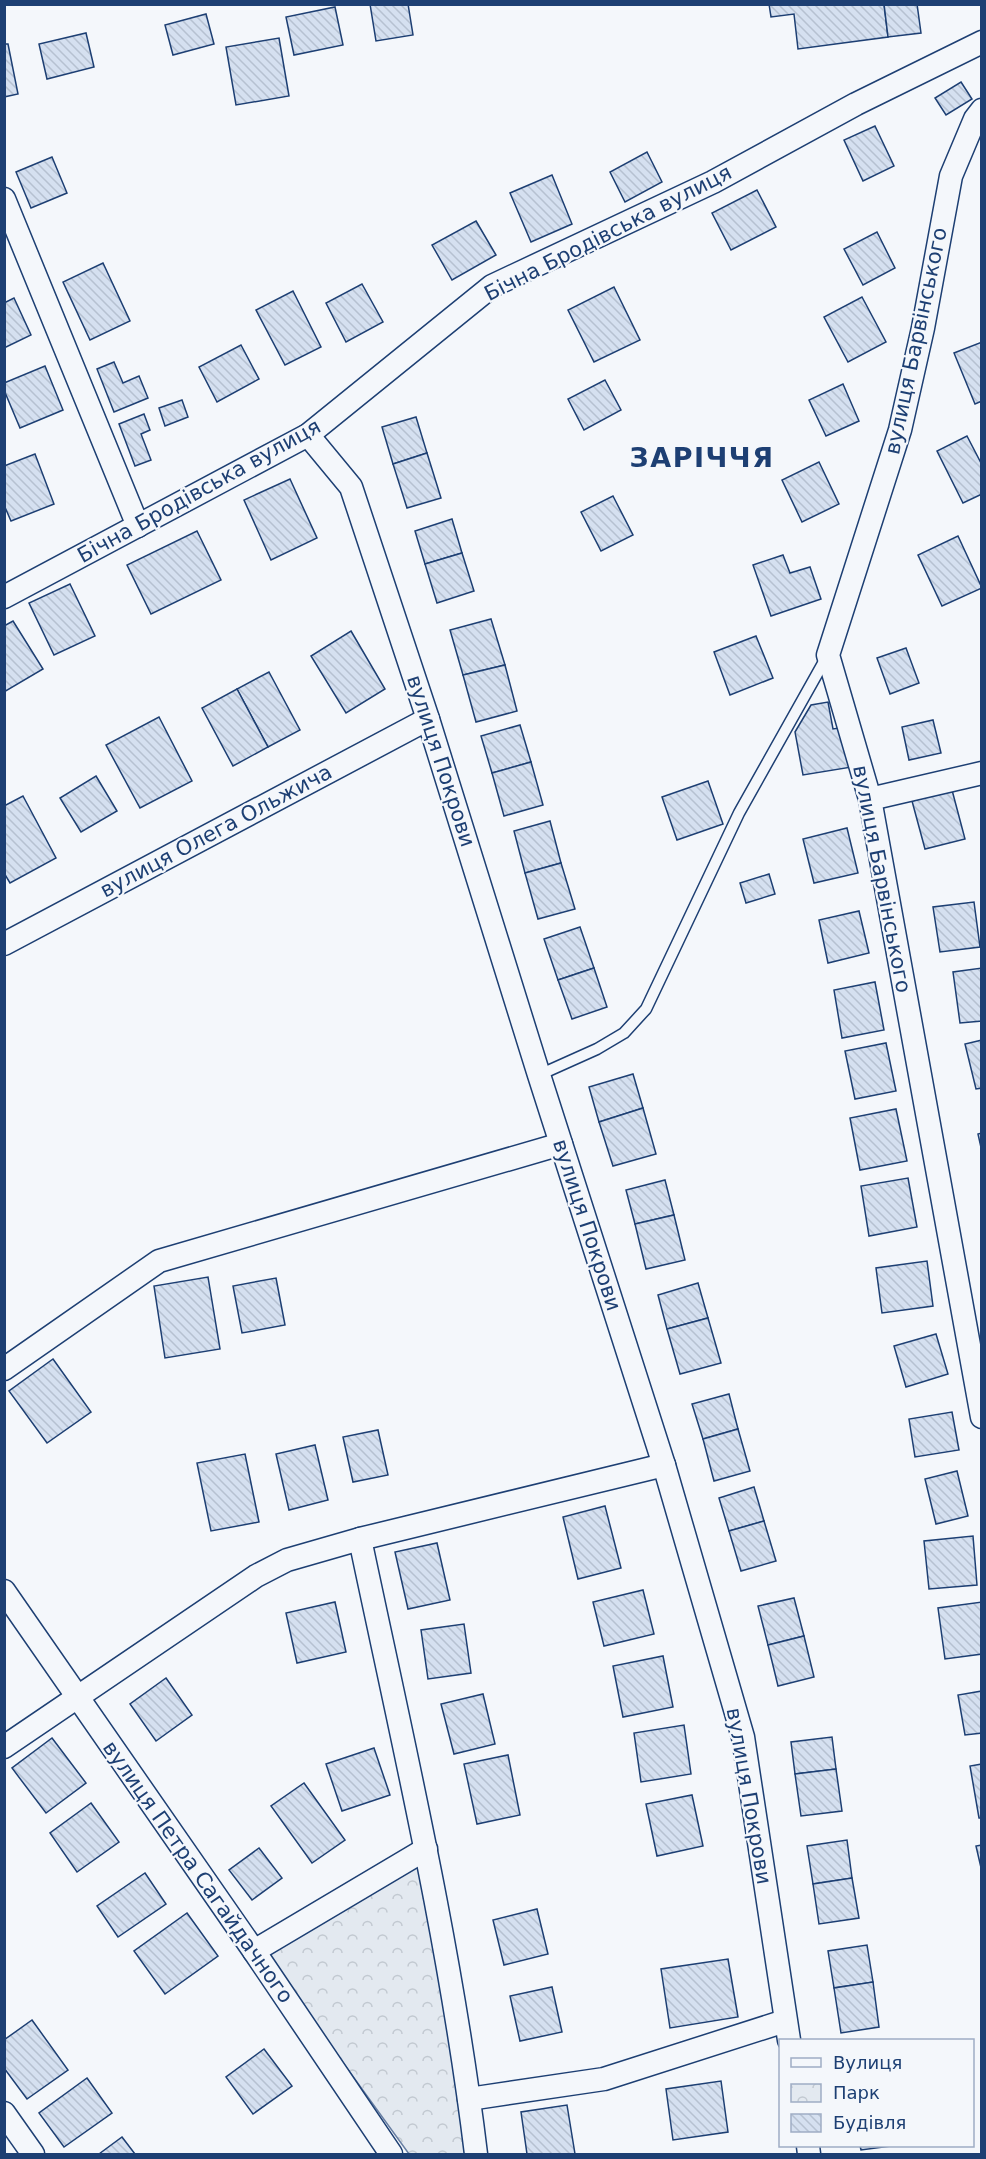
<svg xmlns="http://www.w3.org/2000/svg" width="986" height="2159" font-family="'DejaVu Sans',sans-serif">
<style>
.park{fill:url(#park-crowns);stroke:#687fa3;stroke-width:1.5}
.building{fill:url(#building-back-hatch);stroke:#1d3f73;stroke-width:1.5}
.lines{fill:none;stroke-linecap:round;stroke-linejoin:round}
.service-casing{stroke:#1d3f73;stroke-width:13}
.minor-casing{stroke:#1d3f73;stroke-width:25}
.service{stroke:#f4f7fb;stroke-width:10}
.minor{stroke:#f4f7fb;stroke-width:22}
.labels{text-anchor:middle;stroke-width:4.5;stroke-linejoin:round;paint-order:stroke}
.street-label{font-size:21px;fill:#1d3f73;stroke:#f4f7fb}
.district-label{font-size:27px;font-weight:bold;letter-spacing:1.5px;fill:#1d3f73;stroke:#f4f7fb}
</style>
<defs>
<pattern id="park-crowns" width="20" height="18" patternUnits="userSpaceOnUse" patternTransform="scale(1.5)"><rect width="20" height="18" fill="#e3e9f0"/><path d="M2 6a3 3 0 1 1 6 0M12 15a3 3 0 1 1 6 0" fill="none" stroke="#c2c9d1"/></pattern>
<pattern id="building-back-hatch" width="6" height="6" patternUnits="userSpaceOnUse" patternTransform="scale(1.5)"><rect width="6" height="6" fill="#d5e0f0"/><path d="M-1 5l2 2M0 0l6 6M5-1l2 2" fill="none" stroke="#b6c1d1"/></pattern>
</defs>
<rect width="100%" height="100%" fill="#f4f7fb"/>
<!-- park -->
<polygon class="park" points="426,1849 481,2154 409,2154 263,1952"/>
<!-- building -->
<g class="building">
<polygon points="370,4 408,4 413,35 376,41"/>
<polygon points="769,4 884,4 888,37 798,49 794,14 771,17"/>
<polygon points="884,4 917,4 921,33 888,37"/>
<polygon points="335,7 343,45 294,55 286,17"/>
<polygon points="206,14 214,44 173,55 165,25"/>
<polygon points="86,33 94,67 47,79 39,44"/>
<polygon points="279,38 289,96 236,105 226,47"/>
<polygon points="4,44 8,44 18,94 4,97"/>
<polygon points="961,82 972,99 946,115 935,98"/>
<polygon points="875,126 894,166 863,181 844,140"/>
<polygon points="647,152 662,182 625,202 610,172"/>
<polygon points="52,157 67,193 31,208 16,172"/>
<polygon points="552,175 572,224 531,242 510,193"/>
<polygon points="757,190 776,227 731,250 712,213"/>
<polygon points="476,221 496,255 452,280 432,245"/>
<polygon points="877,232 895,268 863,285 844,249"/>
<polygon points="103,263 130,321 90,340 63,282"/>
<polygon points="362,284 383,322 346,342 326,303"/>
<polygon points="614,287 640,340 594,362 568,310"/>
<polygon points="293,291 321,347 285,365 256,310"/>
<polygon points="862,297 886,342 848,362 824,317"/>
<polygon points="14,298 31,335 4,348 4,303"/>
<polygon points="982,342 982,401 975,404 954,353"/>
<polygon points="241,345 259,379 217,402 199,367"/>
<polygon points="114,362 123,383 139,376 148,398 114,412 97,369"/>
<polygon points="45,366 63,410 20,428 4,390 4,383"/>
<polygon points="605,380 621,410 584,430 568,399"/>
<polygon points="843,384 859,421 826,436 809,400"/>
<polygon points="182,400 188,417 165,426 159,408"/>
<polygon points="144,414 150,430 141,434 151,460 135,466 119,424"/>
<polygon points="416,417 427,453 393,464 382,427"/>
<polygon points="967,436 982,465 982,494 963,503 937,451"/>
<polygon points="427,453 441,498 407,508 393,464"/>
<polygon points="35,454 54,504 11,521 4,505 4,466"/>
<polygon points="819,462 839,504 802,522 782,480"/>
<polygon points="290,479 317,538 271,560 244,500"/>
<polygon points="613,496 633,535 601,551 581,512"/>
<polygon points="452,519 462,553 425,564 415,531"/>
<polygon points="197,531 221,580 151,614 127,565"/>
<polygon points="958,536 982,588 942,606 918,555"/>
<polygon points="462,553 474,591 437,603 425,564"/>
<polygon points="783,555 790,573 810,567 821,599 771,616 753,565"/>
<polygon points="70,584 95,636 54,655 29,603"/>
<polygon points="491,619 505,665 463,675 450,630"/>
<polygon points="13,621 43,669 4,692 4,626"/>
<polygon points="351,631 385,689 346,713 311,656"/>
<polygon points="756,636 773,678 730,695 714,652"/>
<polygon points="906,648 919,683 890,694 877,658"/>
<polygon points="505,665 517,711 476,722 463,675"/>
<polygon points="269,672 300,730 268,747 237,689"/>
<polygon points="237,689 268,747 233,766 202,708"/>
<polygon points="828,702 833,729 845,727 852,767 803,775 795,732 811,705"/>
<polygon points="159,717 192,781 140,808 106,745"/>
<polygon points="933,720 941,753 909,760 902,727"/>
<polygon points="520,725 531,762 492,773 481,736"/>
<polygon points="531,762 543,805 504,816 492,773"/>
<polygon points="96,776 117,811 81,832 60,798"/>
<polygon points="708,781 723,824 677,840 662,797"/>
<polygon points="952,790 965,839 925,849 912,801"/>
<polygon points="23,796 56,858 10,883 4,873 4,806"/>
<polygon points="550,821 561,863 525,873 514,831"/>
<polygon points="847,828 858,873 814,883 803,839"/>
<polygon points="561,863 575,909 538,919 525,873"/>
<polygon points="769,874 775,894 746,903 740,883"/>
<polygon points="974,902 980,947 940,952 933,907"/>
<polygon points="859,911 869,953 828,963 819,920"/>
<polygon points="580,927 594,968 558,980 544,939"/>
<polygon points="594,968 607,1007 572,1019 558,980"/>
<polygon points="982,968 982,1021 960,1023 953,972"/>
<polygon points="875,982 884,1030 842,1038 834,990"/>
<polygon points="982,1040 982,1088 976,1089 965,1044"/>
<polygon points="886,1043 896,1091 855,1099 845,1051"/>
<polygon points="633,1074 643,1108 599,1122 589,1087"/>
<polygon points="643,1108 656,1154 613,1166 599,1122"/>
<polygon points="896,1109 907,1161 860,1170 850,1118"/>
<polygon points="982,1133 982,1152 978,1134"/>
<polygon points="908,1178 917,1227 869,1236 861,1186"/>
<polygon points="665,1180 674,1215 635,1224 626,1190"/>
<polygon points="674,1215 685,1260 646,1269 635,1224"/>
<polygon points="927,1261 933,1306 882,1313 876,1268"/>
<polygon points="208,1277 220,1349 165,1358 154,1286"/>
<polygon points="276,1278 285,1325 242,1333 233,1286"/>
<polygon points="698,1283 708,1318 667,1329 658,1295"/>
<polygon points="708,1318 721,1363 680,1374 667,1329"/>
<polygon points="936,1334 948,1374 906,1387 894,1346"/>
<polygon points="53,1359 91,1412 47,1443 9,1391"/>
<polygon points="729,1394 738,1429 703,1439 692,1404"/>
<polygon points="952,1412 959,1450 915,1457 909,1419"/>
<polygon points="738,1429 750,1471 714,1481 703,1439"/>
<polygon points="378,1430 388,1475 353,1482 343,1437"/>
<polygon points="315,1445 328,1500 289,1510 276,1454"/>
<polygon points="245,1454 259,1522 211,1531 197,1463"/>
<polygon points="957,1471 968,1516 936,1524 925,1479"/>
<polygon points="754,1487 764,1521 729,1531 719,1498"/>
<polygon points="605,1506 621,1568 578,1579 563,1517"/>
<polygon points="764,1521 776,1561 741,1571 729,1531"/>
<polygon points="973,1536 977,1585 929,1589 924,1541"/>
<polygon points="437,1543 450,1600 408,1609 395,1552"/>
<polygon points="643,1590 654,1634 604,1646 593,1602"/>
<polygon points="794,1598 804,1636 768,1645 758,1606"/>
<polygon points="335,1602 346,1652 297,1663 286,1613"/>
<polygon points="982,1602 982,1654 945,1659 938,1608"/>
<polygon points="464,1624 471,1673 428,1679 421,1630"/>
<polygon points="804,1636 814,1677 778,1686 768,1645"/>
<polygon points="663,1656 673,1707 623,1717 613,1666"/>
<polygon points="166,1678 192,1715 156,1741 130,1704"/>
<polygon points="982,1691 982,1733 965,1735 958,1695"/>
<polygon points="483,1694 495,1744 454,1754 441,1704"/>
<polygon points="684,1725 691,1774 641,1782 634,1733"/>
<polygon points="832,1737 836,1769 795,1774 791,1742"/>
<polygon points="52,1738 86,1783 46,1813 12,1768"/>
<polygon points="374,1748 390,1795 342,1811 326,1764"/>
<polygon points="508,1755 520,1815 477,1824 464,1764"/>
<polygon points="982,1764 982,1818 979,1818 970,1766"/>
<polygon points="836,1769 842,1811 801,1816 795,1774"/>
<polygon points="304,1783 345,1840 312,1863 271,1806"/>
<polygon points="692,1795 703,1846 657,1856 646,1804"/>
<polygon points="91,1803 119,1842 77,1872 50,1833"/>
<polygon points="847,1840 852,1878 813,1884 807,1846"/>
<polygon points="982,1845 982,1872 976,1846"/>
<polygon points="259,1848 282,1878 252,1900 229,1870"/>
<polygon points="145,1873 166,1904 118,1937 97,1906"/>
<polygon points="852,1878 859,1918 819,1924 813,1884"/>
<polygon points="537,1909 548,1954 504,1965 493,1920"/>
<polygon points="187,1913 218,1956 165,1994 134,1951"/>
<polygon points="867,1945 873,1982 834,1988 828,1951"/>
<polygon points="728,1959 738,2017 670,2028 661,1969"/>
<polygon points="873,1982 879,2027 841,2033 834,1988"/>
<polygon points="552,1987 562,2032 520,2041 510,1996"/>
<polygon points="32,2020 68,2070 27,2099 4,2068 4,2040"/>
<polygon points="264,2049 292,2086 253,2114 226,2077"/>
<polygon points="87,2078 112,2113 64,2147 39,2113"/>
<polygon points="721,2081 728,2132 673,2140 666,2089"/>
<polygon points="567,2105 575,2154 527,2154 521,2112"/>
<polygon points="122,2137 135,2154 99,2154"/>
<polygon points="860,2146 891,2146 861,2150"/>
</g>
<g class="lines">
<defs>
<polyline id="service" points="539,1075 597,1049 624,1033 646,1009 739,813 826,658"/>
<g id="minor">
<polyline points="982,110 975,119 951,176 923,328 900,430 828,655 870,799 982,1417"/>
<polyline points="4,199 138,526"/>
<polyline points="308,435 351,487 428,719 539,1075 664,1465 743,1737 789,2040"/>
<polyline points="4,597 308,435 492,286 713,182 856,104 982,42"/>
<polyline points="870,799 982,773"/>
<polyline points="4,944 428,719"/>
<polyline points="4,1369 159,1261 561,1144"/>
<path d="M360,1539c43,204 91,408 116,615"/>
<polyline points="4,1591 254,1951 391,2154"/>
<polyline points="4,1747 256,1576 287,1560 360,1539 664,1465"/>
<polyline points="254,1951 426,1849"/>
<polyline points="469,2099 604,2079 785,2021"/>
<polyline points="4,2113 33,2154"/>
<polyline points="808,2146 809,2154"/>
</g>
</defs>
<!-- service casing -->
<use href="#service" class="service-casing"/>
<!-- minor casing -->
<use href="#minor" class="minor-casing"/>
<!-- service -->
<use href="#service" class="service"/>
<!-- minor -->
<use href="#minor" class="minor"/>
</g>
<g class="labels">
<!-- street labels -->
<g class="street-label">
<text transform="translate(608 233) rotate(-27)" y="7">Бічна Бродівська вулиця</text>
<text transform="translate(916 341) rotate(-78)" y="7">вулиця Барвінського</text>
<text transform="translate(199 491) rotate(-29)" y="7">Бічна Бродівська вулиця</text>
<text transform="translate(441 761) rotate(72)" y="7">вулиця Покрови</text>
<text transform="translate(216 831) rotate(-28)" y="7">вулиця Олега Ольжича</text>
<text transform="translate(882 879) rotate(79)" y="7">вулиця Барвінського</text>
<text transform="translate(587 1225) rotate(72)" y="7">вулиця Покрови</text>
<text transform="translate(749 1796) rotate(80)" y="7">вулиця Покрови</text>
<text transform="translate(198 1872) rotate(55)" y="7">вулиця Петра Сагайдачного</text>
</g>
<!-- district labels -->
<g class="district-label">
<text x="702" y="467">ЗАРІЧЧЯ</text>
</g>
</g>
<!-- border -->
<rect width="986" height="2159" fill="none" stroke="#1d3f73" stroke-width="12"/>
<!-- legend -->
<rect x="779" y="2039" width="195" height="108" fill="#f4f7fb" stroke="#9eadc5" stroke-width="1.5"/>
<rect x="791" y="2058" width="30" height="9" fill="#f4f7fb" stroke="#9eadc5" stroke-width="1.5"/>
<text x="833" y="2069" font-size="18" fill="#1d3f73">Вулиця</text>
<rect x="791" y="2084" width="30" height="18" fill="url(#park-crowns)" stroke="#9eadc5" stroke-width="1.5"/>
<text x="833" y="2099" font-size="18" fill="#1d3f73">Парк</text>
<rect x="791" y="2114" width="30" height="18" fill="url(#building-back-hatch)" stroke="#9eadc5" stroke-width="1.5"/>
<text x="833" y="2129" font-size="18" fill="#1d3f73">Будівля</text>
</svg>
